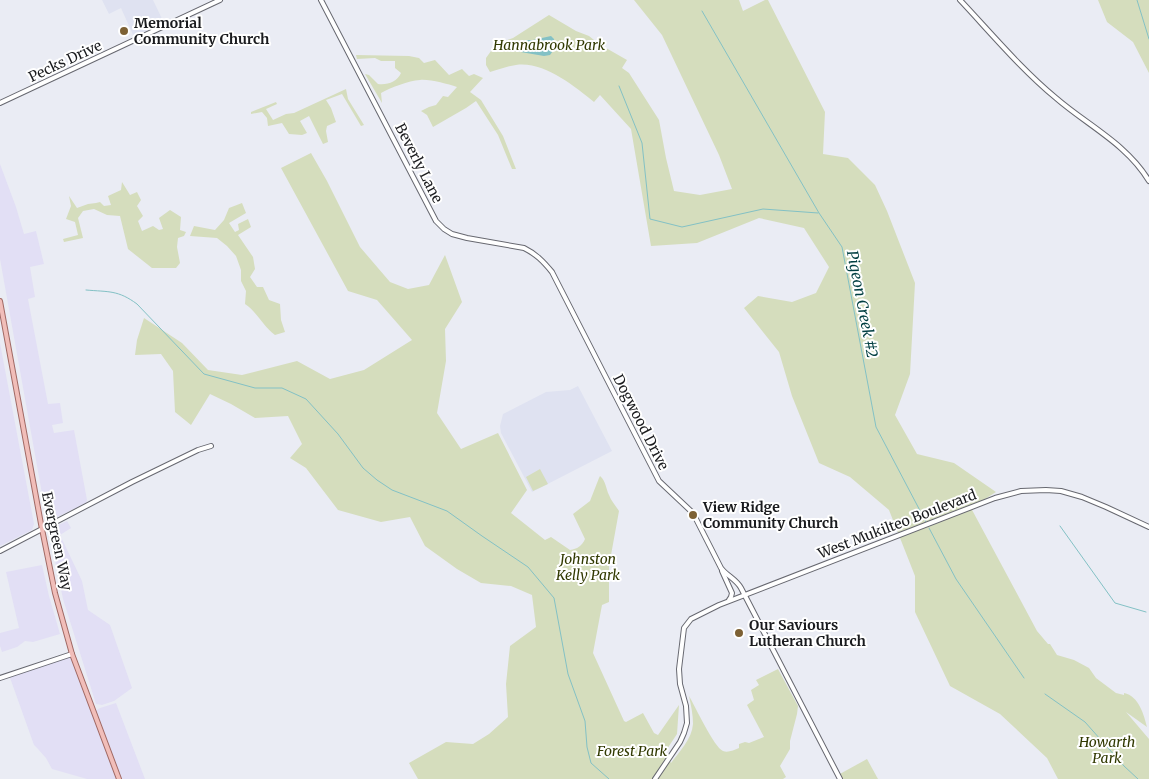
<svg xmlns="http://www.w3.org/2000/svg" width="1149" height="779" font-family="Merriweather,serif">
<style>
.commercial{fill:#e2dff5}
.built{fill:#dfe2f1}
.green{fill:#d5ddbd}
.water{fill:#83c1c5}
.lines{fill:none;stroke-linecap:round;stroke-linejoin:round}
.stream{stroke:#83c1c5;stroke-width:1}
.secondary-casing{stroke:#676870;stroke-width:6}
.primary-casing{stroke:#a06964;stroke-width:6}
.secondary{stroke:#fff;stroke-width:4}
.primary{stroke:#f1beb9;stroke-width:4}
.poi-dot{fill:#7d6134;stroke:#fff;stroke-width:2}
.labels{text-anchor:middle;stroke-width:4;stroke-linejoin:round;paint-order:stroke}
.poi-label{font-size:14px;font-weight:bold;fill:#1a1b1e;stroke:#fff;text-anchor:start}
.park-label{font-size:14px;font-style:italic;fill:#313901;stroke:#fff}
.street-label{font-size:14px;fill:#1a1b1e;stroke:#fff}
.water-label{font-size:15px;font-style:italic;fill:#003e41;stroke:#fff}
</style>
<rect width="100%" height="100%" fill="#eaecf4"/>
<!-- commercial -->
<g class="commercial">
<polygon points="0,164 16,207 24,234 36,231 44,264 30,267 35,297 28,299 48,404 60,403 63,423 52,425 54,433 74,430 87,500 86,503 51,520 47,519 46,516 0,259"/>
<polygon points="0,343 34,524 32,530 0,546"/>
<polygon points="67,521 71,528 60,535 82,581 88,610 110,625 132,688 114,701 102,705 96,704 63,599 49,531 50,529"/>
<polygon points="42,565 49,596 60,634 33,642 25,641 17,647 2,652 0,646 0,633 19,628 6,572"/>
<polygon points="72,654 94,712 100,708 116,703 145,779 87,779 52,769 46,758 38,749 34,745 9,675"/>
</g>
<!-- built -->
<g class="built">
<polygon points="102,0 153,0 164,23 134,37 121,8 109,14"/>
<polygon points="578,386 612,451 532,492 501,433 500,426 503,414 546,392 570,390"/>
</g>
<!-- green -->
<g class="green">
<path d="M634,0h105l4,11 22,-11h3l57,112 -2,42 25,4 27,27 12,26 28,72 -5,91 -15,41 22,39 37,9 42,29 -25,16 66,123 11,13h2l7,11 17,5 15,8 7,10 20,15 8,2v-2c15,3 20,22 23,34l-21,-15 23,27v40h-91l-11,-21 -47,-44 -50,-28 -35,-74v-36l-26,-66 -39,-33 -31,-14 -27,-67 -13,-44 -35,-44 14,-12 34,6 24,-9 13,-26 -25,-39 -45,-10 -62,25 -46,3 -20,-117 -31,-34 -6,7c-20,-16 -50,-41 -78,-37 -9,1 -18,5 -26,7l-4,-7v-7l10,-14 17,-6 36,-23 27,16 13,5 10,8 28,16 -5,8 7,5 30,47 7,38 8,33 26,4 32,-6 -13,-34 -57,-120z"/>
<polygon points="1098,0 1149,0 1149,73 1133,42 1107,22"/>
<path d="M356,55l53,1 10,2 5,5 11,-3 14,15 13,-6 7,7 5,-2 9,4 -13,14 11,8 22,36 13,33h-4l-14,-34 -22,-34 -10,7 -33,19 -6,-12 -6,-4 8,-4 7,-2 7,-9 5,1 9,-10c-10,-3 -27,-8 -37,-7 -12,1 -28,7 -39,13l1,10 -17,-29 4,1 9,9c10,1 19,-2 23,-11l-6,-5v-7h-14l-6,-3 -18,1z"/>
<polygon points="346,89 348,99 364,125 361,126 342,94 326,100 331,108 336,122 327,126 326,131 328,142 323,144 309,116 300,121 307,133 302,135 289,134 282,123 268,126 267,118 262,112 251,114 251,112 276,102 277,104 266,109 273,120 286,114 294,113"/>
<path d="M311,153l16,28 33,66 30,35 18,7 21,-4 16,-30 17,47 -17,27 1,32 -9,52 24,36 37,-16 29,57 -16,23 34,27 6,-3 19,13c7,-1 12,-4 15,-11l-12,-25 17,-13 9,-23 1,-2c6,5 6,13 9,19 2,6 7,11 10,16l-10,55v36l-7,3 -9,48 31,68 2,1 17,-9 11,20 4,2 21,-30 -2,29 -12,18 6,11c8,-11 21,-24 22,-39 0,-9 -2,-19 -4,-28 6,10 25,51 34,55 5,2 11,-1 16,-3v-4l6,-2 4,1 15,-6 -17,-32 7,-5 -3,-10 8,-5 -3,-5 22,-11 20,37 -1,8 -7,27v8l-10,17 6,11 -3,2h-365l-9,-16 37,-21 27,2 16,-10 19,-17 -2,-33 4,-38 26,-19 -4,-32 -21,-9 -30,-3 -24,-14 -32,-23 -15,-29 -29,5 -43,-12 -32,-42 -16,-10 12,-14 -14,-28 -33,2 -24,-14 -21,-10 -19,31 -16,-13 -2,-41 -12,-17 -26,1 2,-15 7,-22 38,25 26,27 34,5 55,-14 33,18 34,-9 48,-30 -35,-40 -29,-9 -67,-123z"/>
<polygon points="122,182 130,195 137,192 141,200 137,206 143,216 138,221 142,231 153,226 159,230 163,229 159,218 170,210 181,217 180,230 186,232 184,236 178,238 177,247 180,263 176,268 152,268 128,249 120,216 107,215 94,209 83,211 78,218 83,238 64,242 63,239 78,235 75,222 66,219 71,206 69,196 77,208 88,204 96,203 100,202 104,206 111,205 108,196 121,190"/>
<path d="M242,203l4,10 -17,10 6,9 4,-2 -1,-6 10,-5 3,8 -13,8 15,22 2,12 -5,8 7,10h6l6,13 11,4 1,16 4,12 -10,3c-12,-9 -17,-22 -30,-31l1,-13 -5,-10v-11l-5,-14 -9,-10 -10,-8 -27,-2 4,-10 21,4 9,-10 5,-12z"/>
<polygon points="540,469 548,484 533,491 526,477"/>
<polygon points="867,759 878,779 840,779 838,775"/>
</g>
<!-- water -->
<polygon class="water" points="551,36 554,39 555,48 550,55 544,56 509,50 508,47 525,40 533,40"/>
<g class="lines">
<!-- stream -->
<g class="stream">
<polyline points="1137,0 1149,39"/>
<polyline points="702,11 819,213 842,247 876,427 926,522"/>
<polyline points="619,86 642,143 650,219 682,227 763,209 818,213"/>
<path d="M86,290c23,2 32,0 51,14l67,70 51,14h27l24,11 32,35 25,34 14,12 15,10 55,21 35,25 46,31 26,31 14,76 17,47 2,26 4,16 18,16"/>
<polyline points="1060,526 1115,603 1146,612"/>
<polyline points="929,528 956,579 1024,678"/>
<polyline points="1045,694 1085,722 1124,766 1138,779"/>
</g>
<defs>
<g id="secondary">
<path d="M321,0l115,221 8,8 8,5 15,4 57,10c12,6 19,13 28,24l107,209 34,32 28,55c6,8 15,11 20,20l99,191"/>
<path d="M960,0c31,33 61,69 96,98 31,27 71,46 93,83"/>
<polyline points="0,103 220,0"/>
<polyline points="0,551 132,482 198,450 211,446"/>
<polyline points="722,571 732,593 731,597 729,600"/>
<polyline points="0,678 72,654"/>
<polyline points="655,779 680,742 684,733 687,723 686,706 680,684 679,669 684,628 691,619 719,605 995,498 1021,491 1046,490 1061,491 1082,497 1106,507 1149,527"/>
</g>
<polyline id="primary" points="0,301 41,524 55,593 72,654 119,779"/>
</defs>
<!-- secondary casing -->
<use href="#secondary" class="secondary-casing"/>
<!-- primary casing -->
<use href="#primary" class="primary-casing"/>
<!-- secondary -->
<use href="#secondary" class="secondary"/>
<!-- primary -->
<use href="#primary" class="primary"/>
</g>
<!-- markers -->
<g class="poi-dot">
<circle cx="124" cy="31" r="5"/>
<circle cx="693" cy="515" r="5"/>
<circle cx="739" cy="633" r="5"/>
</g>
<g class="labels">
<!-- poi labels -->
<g class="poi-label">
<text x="134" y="28">Memorial<tspan x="134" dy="16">Community Church</tspan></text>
<text x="703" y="512">View Ridge<tspan x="703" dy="16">Community Church</tspan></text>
<text x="749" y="630">Our Saviours<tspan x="749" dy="16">Lutheran Church</tspan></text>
</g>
<!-- park labels -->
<g class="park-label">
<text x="549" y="50">Hannabrook Park</text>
<text x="588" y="564">Johnston<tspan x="588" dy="16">Kelly Park</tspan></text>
<text x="1107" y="747">Howarth<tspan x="1107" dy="16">Park</tspan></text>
<text x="632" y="756">Forest Park</text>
</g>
<!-- street labels -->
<g class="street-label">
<text transform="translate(65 61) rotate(-25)" y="5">Pecks Drive</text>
<text transform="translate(419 163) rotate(63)" y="5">Beverly Lane</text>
<text transform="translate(641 422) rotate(63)" y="5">Dogwood Drive</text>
<text transform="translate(897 524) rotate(-21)" y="5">West Mukilteo Boulevard</text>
<text transform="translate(57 541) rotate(78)" y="5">Evergreen Way</text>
</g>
<!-- water labels -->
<g class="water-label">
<text transform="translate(862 304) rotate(79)" y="5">Pigeon Creek #2</text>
</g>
</g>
</svg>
